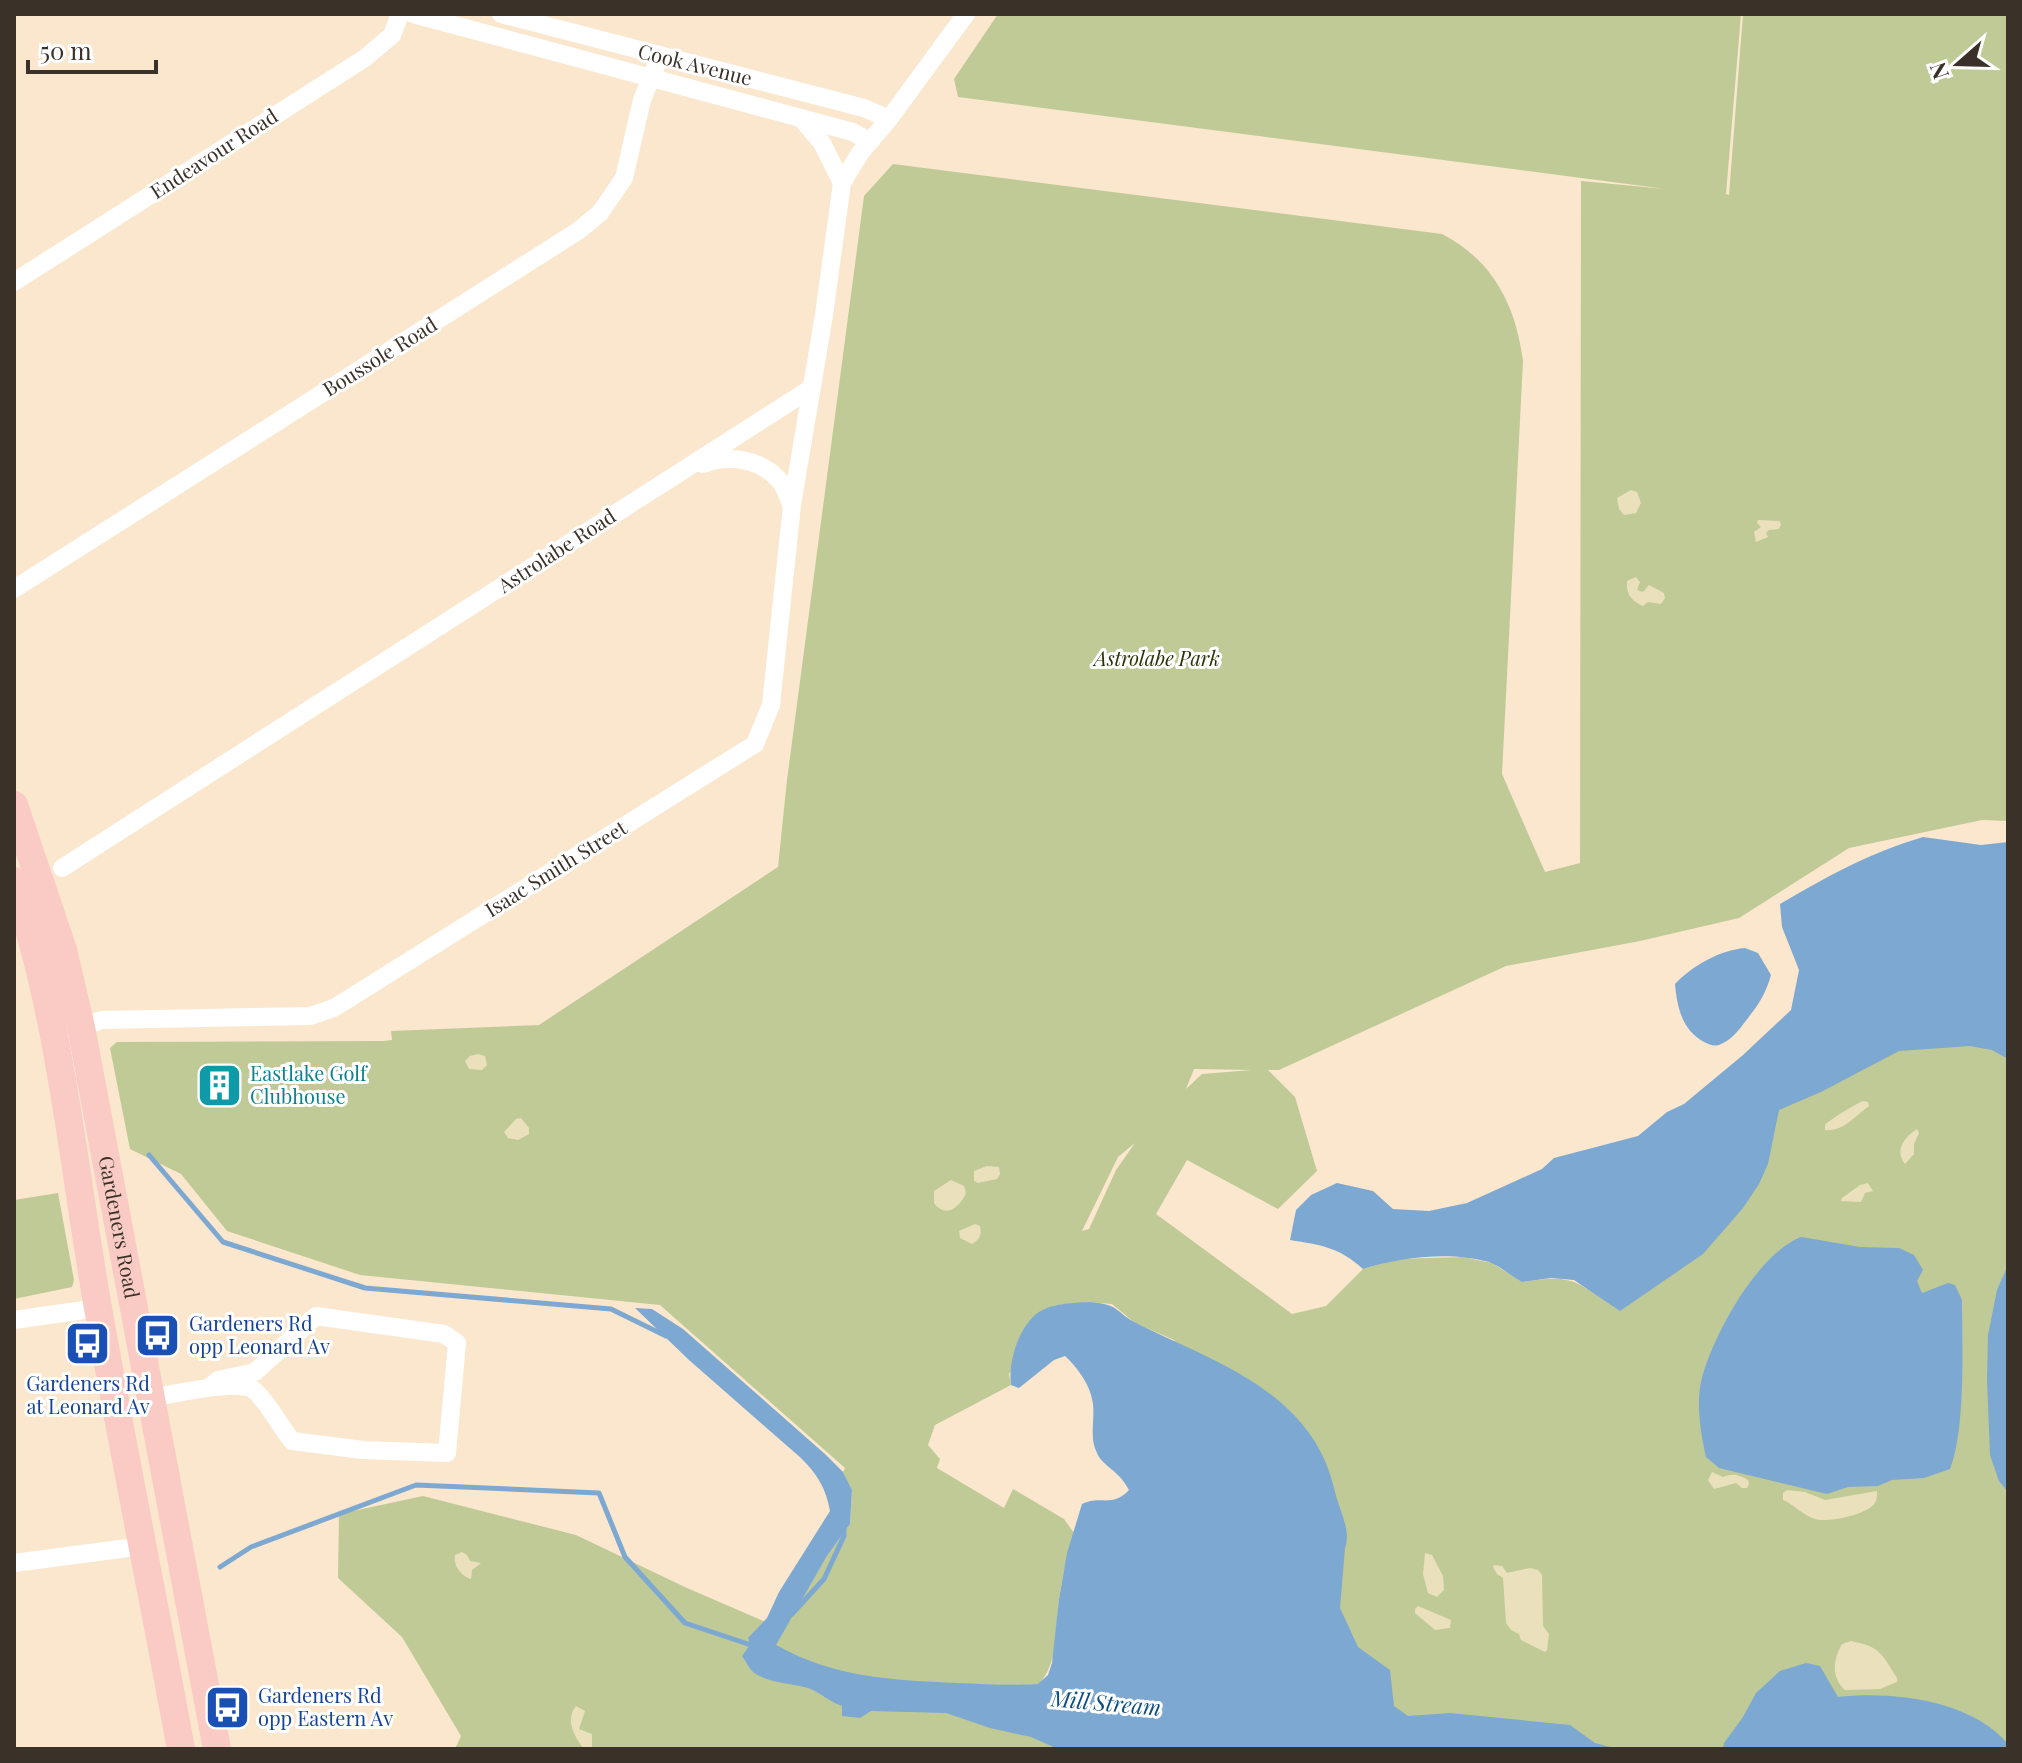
<svg xmlns="http://www.w3.org/2000/svg" width="2022" height="1763" font-family="'Playfair Display',serif">
<style>
.green{fill:#bfca97;fill-rule:evenodd}
.sand{fill:#eae1bc}
.water{fill:#7da8d1}
.lines{fill:none;stroke-linecap:round;stroke-linejoin:round}
.stream{stroke:#7da8d1;stroke-width:5}
.minor{stroke:#fff;stroke-width:18}
.primary{stroke:#facac5;stroke-width:28}
.labels{text-anchor:middle;stroke-width:6;stroke-linejoin:round;paint-order:stroke}
.street-label{font-size:20px;fill:#3a3228;stroke:#fff}
.park-label{font-size:20px;font-style:italic;fill:#2c3307;stroke:#fff}
.culture-label{font-size:20px;fill:#0d838f;stroke:#fff;text-anchor:start}
.transit-label{font-size:20px;fill:#164399;stroke:#fff;text-anchor:start}
.water-label{font-size:22px;font-style:italic;fill:#0c4e82;stroke:#fff}
</style>
<rect width="100%" height="100%" fill="#fbe7cd"/>
<!-- green -->
<g class="green">
<path d="M998,14h743l-15,180 3,1 14,-181h265v807l-26,-1 -133,28 -110,70 -99,23 -134,25 -227,104h-11l27,27 22,74 -39,38 -91,-49 -31,54 136,100 34,-8 37,-37 34,-10 66,-2 29,6 30,19c24,-3 44,-8 65,7l171,-188 117,-60 133,-16v724h-662l-172,-409 -39,-17 -23,-19 -22,-2 -36,4 -45,68 2,11 -76,40 -7,20 12,14 -3,9 67,40 9,-19 51,30 10,14c-7,22 -12,44 -15,67 -4,29 0,62 -20,84l-15,1 148,64h-717l6,-13 -59,-99 -64,-59 1,-64 84,-18 153,39 111,53 97,42 43,-74 23,-32 2,-33 -9,-19 2,-4 -185,-163 -300,-30 -133,-44 -46,-57 -51,-25 -20,-101 7,-6 266,-1 9,-1 -1,-9 148,-6 239,-158 9,-87 77,-584 29,-32 549,70c51,26 74,72 81,127l-21,413 43,98 35,-9 1,-682 85,8 -708,-92 -4,-18zM1194,1069l58,1 -50,4 -16,15zM1135,1143l-19,27 -27,59 -7,2 36,-74z"/>
<polygon points="58,1193 74,1280 72,1287 14,1299 14,1200"/>
</g>
<!-- sand -->
<g class="sand">
<polygon points="1631,490 1637,492 1641,503 1636,513 1624,515 1619,509 1617,498"/>
<polygon points="1758,520 1780,521 1781,525 1779,529 1769,530 1766,533 1768,537 1756,542 1754,532 1761,527 1757,523"/>
<path d="M1636,577l4,5 -3,8 6,2 6,-7 15,8 1,5 -4,6 -13,-2 -5,4c-12,-5 -17,-12 -16,-25z"/>
<polygon points="478,1054 485,1056 487,1065 482,1070 469,1069 465,1061 470,1056"/>
<path d="M1863,1101l5,1 1,4c-14,10 -26,26 -44,24v-5c7,-7 31,-21 38,-24z"/>
<polygon points="521,1118 529,1128 529,1134 518,1140 508,1138 504,1132 516,1119"/>
<path d="M1917,1129l2,4 -5,11v10l-9,10c-11,-15 0,-27 12,-35z"/>
<polygon points="987,1166 999,1167 1000,1174 997,1179 978,1183 974,1181 974,1171"/>
<path d="M951,1180l13,6 2,7c-6,14 -20,26 -32,10v-12z"/>
<polygon points="1868,1183 1873,1191 1865,1193 1861,1202 1841,1201 1842,1198 1860,1185"/>
<path d="M975,1224l5,2c2,9 0,13 -8,18l-12,-6 -1,-7z"/>
<path d="M1712,1472l11,5c10,-4 16,-2 25,3l1,4 -2,4h-5l-6,-5 -22,6 -6,-9z"/>
<path d="M1787,1490l18,2 20,8 52,-9c0,4 0,9 -2,12 -8,12 -48,20 -60,16 -13,-4 -20,-14 -32,-19v-7z"/>
<path d="M462,1552l5,3 3,6 11,2 -9,7 -1,9c-10,-3 -18,-14 -16,-24z"/>
<polygon points="1425,1553 1432,1555 1443,1576 1444,1590 1437,1597 1428,1593 1423,1574"/>
<polygon points="1494,1565 1502,1566 1507,1573 1530,1568 1538,1570 1542,1575 1543,1626 1549,1634 1547,1650 1545,1652 1521,1640 1519,1634 1511,1630 1506,1623 1503,1578 1497,1574 1493,1567"/>
<polygon points="1418,1606 1451,1620 1450,1628 1435,1630 1415,1613 1415,1609"/>
<path d="M1851,1641c30,6 30,12 46,37v4l-17,7 -35,1c-14,-13 -12,-30 -3,-46z"/>
<path d="M576,1706l9,5 -6,18 13,5v15h-8c-10,-13 -19,-29 -8,-43z"/>
</g>
<!-- water -->
<g class="water">
<path d="M1923,837l58,8 27,-3v217l-16,-9 -22,-4 -71,5 -78,41 -42,18 -11,54 -9,20 -16,24 -40,46 -83,57 -46,-31 -23,-2 -29,4c-11,-6 -22,-16 -33,-20 -39,-11 -88,-5 -126,7 -24,-22 -42,-24 -73,-29l6,-30 15,-15 26,-12 36,8 20,18 36,2 38,-8 75,-34 12,-11 84,-22 29,-24 17,-8 59,-49 48,-45 8,-40 -17,-43 -2,-23c50,-29 87,-50 143,-67z"/>
<path d="M1745,948l13,5 13,22c-5,18 -12,29 -23,43 -7,9 -16,22 -27,26 -6,3 -11,1 -17,-2 -22,-12 -27,-35 -29,-58 17,-18 45,-34 70,-36z"/>
<path d="M1801,1237l59,10 39,1 15,7 9,15 -6,11 5,12 26,-10 7,2 7,15c0,47 4,126 -12,169l-26,9 -32,2 -14,6 -30,1 -21,7 -108,-26 -13,-11c-5,-23 -10,-51 -5,-75 10,-44 56,-128 100,-145z"/>
<polygon points="2008,1265 2008,1492 1999,1481 1990,1455 1987,1379 1988,1335 1997,1290"/>
<path d="M1090,1302c32,3 24,10 48,22 68,34 154,61 187,137 5,11 8,23 11,35 5,17 15,35 9,52l-5,60 18,39 32,23 4,36 14,10 42,-3 120,12 25,18 23,6h-560l-27,-12 -41,-9 -44,-15 -75,-2 -11,7 -18,-2v-10c-12,-4 -21,-13 -34,-18 -16,-5 -41,-5 -55,-16 -4,-4 -8,-12 -11,-16l8,-11 -2,-7 19,-20 12,-26 51,-81c-4,-23 -13,-37 -29,-53l-112,-98 -54,-52 17,1 31,20 143,126 17,17 9,18 -2,34 -23,32 -51,89c59,33 116,35 181,38 28,1 54,3 81,1l10,-9 4,-12 7,-64 8,-46 15,-49c20,-9 30,4 47,-14 -10,-20 -27,-24 -32,-37 -8,-15 -2,-33 -4,-49 -2,-18 -15,-36 -28,-48l-11,4 -35,28 -8,-3c-3,-22 7,-55 24,-70 14,-12 38,-12 55,-13z"/>
<path d="M1806,1663l14,3 18,31c54,-6 133,3 170,47v5h-285l1,-6 19,-26 13,-24 24,-22z"/>
</g>
<g class="lines">
<!-- stream -->
<g class="stream">
<polyline points="149,1155 223,1242 365,1288 611,1309 666,1336"/>
<polyline points="220,1567 251,1547 416,1485 599,1493 625,1557 685,1623 754,1646"/>
<polyline points="792,1614 824,1579 844,1536 844,1528"/>
</g>
<!-- minor -->
<g class="minor">
<polyline points="413,14 853,132 870,142"/>
<polyline points="501,14 864,108 889,119"/>
<polyline points="801,118 822,143 842,183"/>
<polyline points="14,282 365,58 392,35 400,14"/>
<path d="M703,464c27,-10 58,-5 77,17 5,6 8,16 11,23"/>
<polyline points="14,589 578,231 600,213 624,178 642,100 660,56"/>
<polyline points="62,868 810,389"/>
<polyline points="67,1072 69,1050 81,1027 102,1020 310,1016 334,1008 755,744 771,705 792,505 824,315 842,183 860,153 889,119 966,14"/>
<polyline points="14,1320 98,1308"/>
<path d="M151,1398c20,-4 91,-19 104,-7 14,13 25,35 37,50l71,9 84,3 10,-110 -13,-9 -128,-18 -61,56 -37,8 -8,7"/>
<polyline points="14,1563 143,1546"/>
</g>
<!-- primary -->
<g class="primary">
<path id="s1" d="M14,805l49,145 18,77 136,722"/>
<path d="M14,881c47,137 59,285 84,427 26,147 56,294 83,441"/>
</g>
</g>
<!-- icons -->
<defs>
<symbol id="building-square" viewBox="-11 -11 22 22"><rect x="-9" y="-9" width="18" height="18" rx="4" fill="#0f9aa8" stroke="#fff"/><path d="M-4-6H4V6H1V3H-1V6H-4ZM-2.5-4.3h1.7v1.8h-1.7ZM.8-4.3h1.7v1.8H.8ZM-2.5-1h1.7V.8h-1.7ZM.8-1h1.7V.8H.8Z" fill="#fff"/></symbol>
<symbol id="bus-square" viewBox="-11 -11 22 22"><rect x="-9" y="-9" width="18" height="18" rx="4" fill="#1a4fb4" stroke="#fff"/><path d="M-5-6H5V4H4V6H2V4H-2V6H-4V4H-5ZM-3.5-4V0h7V-4ZM-3.5 1.2v1.5H-2V1.2ZM2 1.2v1.5H3.5V1.2Z" fill="#fff"/></symbol>
</defs>
<g fill-rule="evenodd">
<use href="#building-square" x="194" y="1060" width="51" height="51"/>
<use href="#bus-square" x="132" y="1310" width="51" height="51"/>
<use href="#bus-square" x="62" y="1318" width="51" height="51"/>
<use href="#bus-square" x="202" y="1682" width="51" height="51"/>
</g>
<g class="labels">
<!-- street labels -->
<g class="street-label">
<text transform="translate(695 65) rotate(14)" y="7">Cook Avenue</text>
<text transform="translate(214 154) rotate(-33)" y="7">Endeavour Road</text>
<text transform="translate(380 357) rotate(-32)" y="7">Boussole Road</text>
<text transform="translate(557 551) rotate(-33)" y="7">Astrolabe Road</text>
<text transform="translate(556 869) rotate(-32)" y="7">Isaac Smith Street</text>
<text dy="7" stroke="none"><textPath href="#s1" startOffset="436">Gardeners Road</textPath></text>
</g>
<!-- park labels -->
<g class="park-label">
<text x="1157" y="666">Astrolabe Park</text>
</g>
<!-- culture labels -->
<g class="culture-label">
<text x="250" y="1081">Eastlake Golf<tspan x="250" dy="23">Clubhouse</tspan></text>
</g>
<!-- transit labels -->
<g class="transit-label">
<text x="189" y="1331">Gardeners Rd<tspan x="189" dy="23">opp Leonard Av</tspan></text>
<text x="88" y="1391" text-anchor="middle">Gardeners Rd<tspan x="88" dy="23">at Leonard Av</tspan></text>
<text x="258" y="1703">Gardeners Rd<tspan x="258" dy="23">opp Eastern Av</tspan></text>
</g>
<!-- water labels -->
<g class="water-label">
<text transform="translate(1106 1703) rotate(5)" y="8">Mill Stream</text>
</g>
</g>
<!-- border -->
<rect width="2022" height="1763" fill="none" stroke="#3a3228" stroke-width="32"/>
<!-- north arrow -->
<g transform="translate(1958 64) rotate(250)" stroke="#ffffff" stroke-width="6" paint-order="stroke">
<path d="M0-6L14 30L0 20L-14 30Z" fill="#3a3228"/>
<text y="-12" font-size="22" font-weight="bold" text-anchor="middle" fill="#3a3228">N</text>
</g>
<!-- scale -->
<path d="M28 60v12h128v-12" fill="none" stroke="#3a3228" stroke-width="4"/>
<text x="40" y="60" font-size="24" fill="#3a3228" stroke="#ffffff" stroke-width="6" paint-order="stroke">50 m</text>
</svg>
